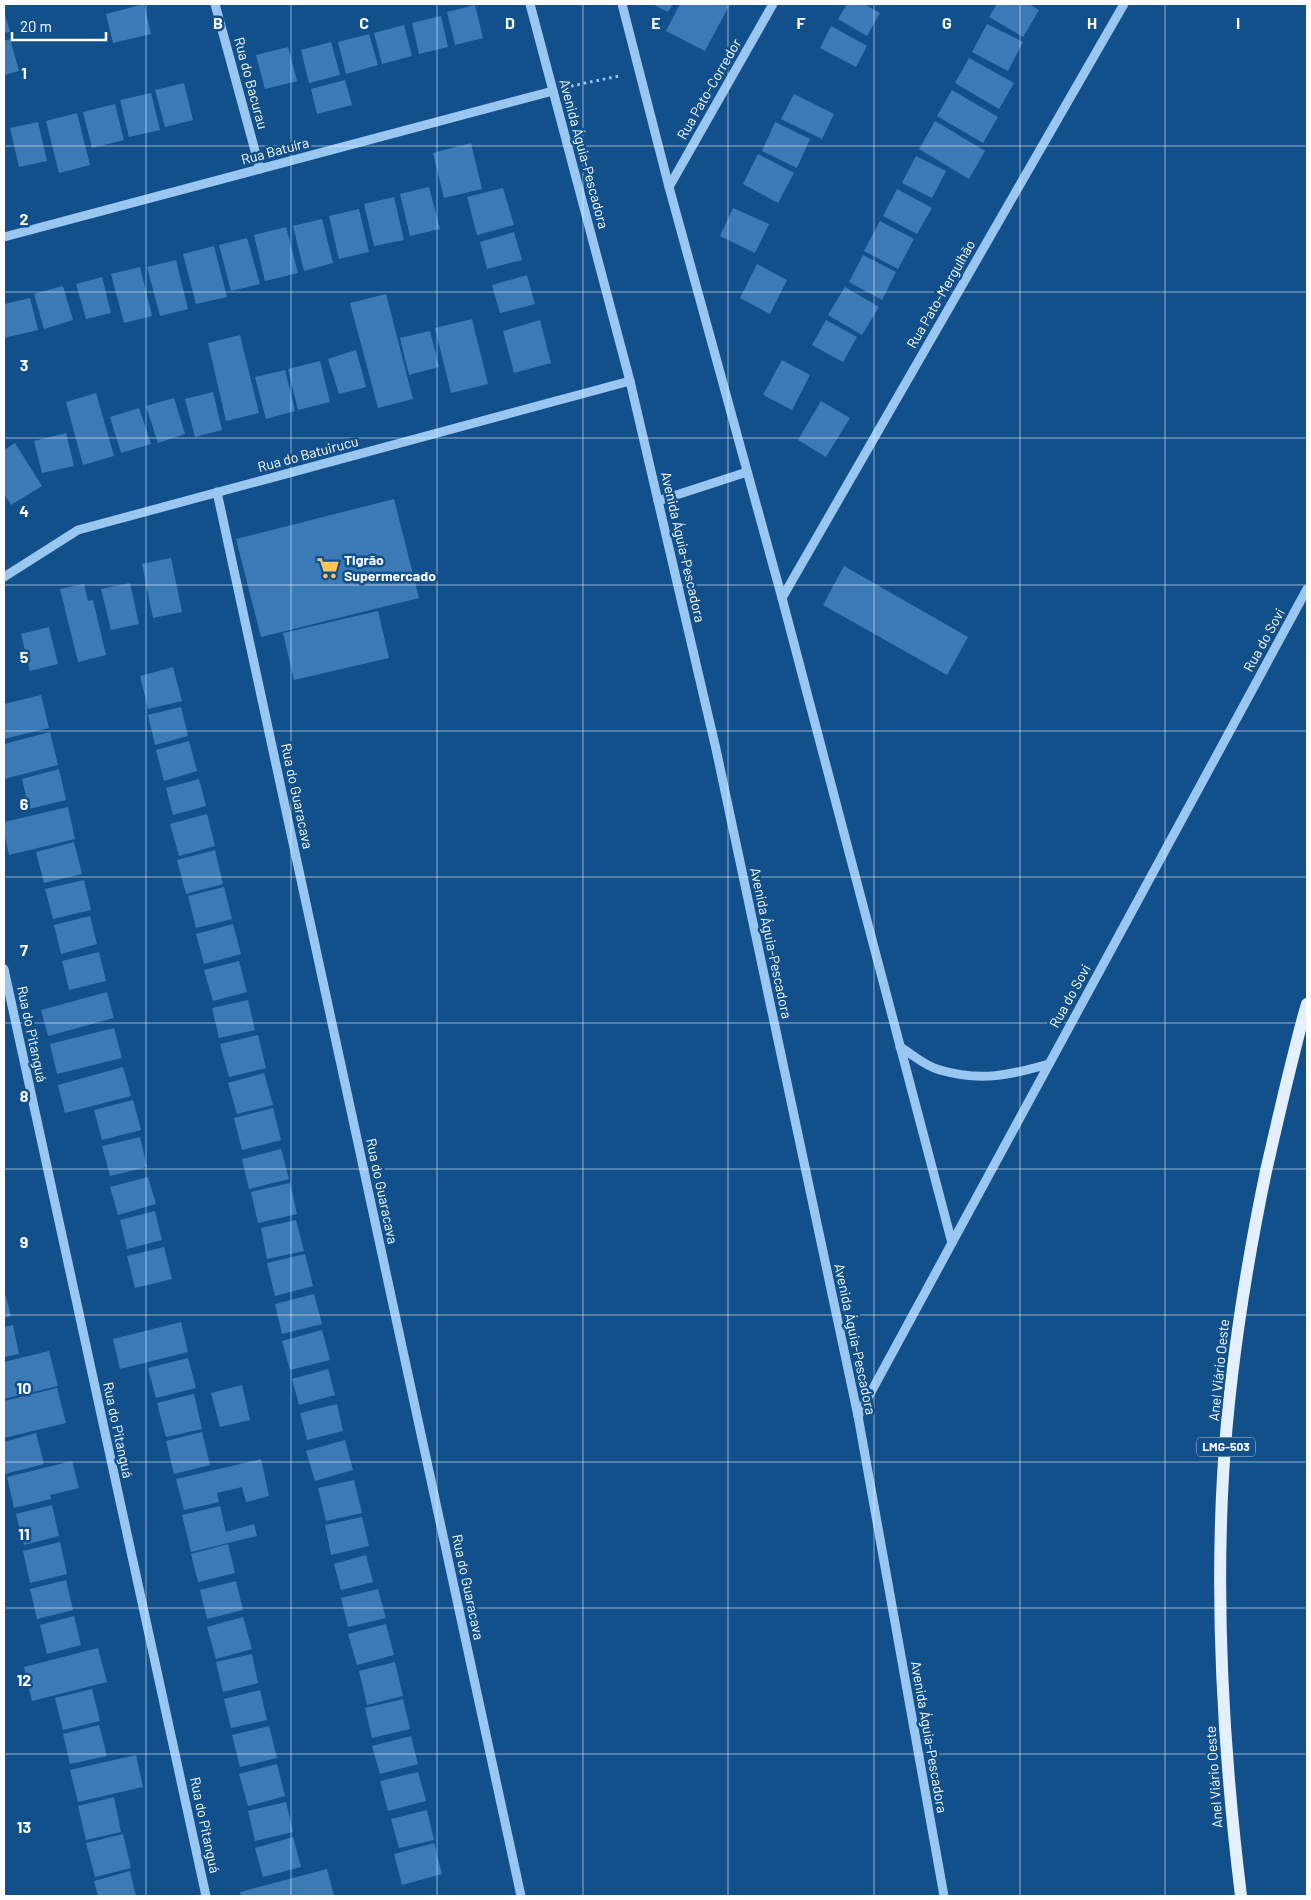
<svg xmlns="http://www.w3.org/2000/svg" width="1311" height="1900" font-family="Barlow,sans-serif">
<style>
.building{fill:#3b7ab5}
.lines{fill:none;stroke-linecap:round;stroke-linejoin:round}
.path{stroke:#9ac7f1;stroke-width:3;stroke-dasharray:2.5 4;stroke-linecap:butt}
.minor{stroke:#9ac7f1;stroke-width:9}
.major{stroke:#e4f0ff;stroke-width:12}
.grid{fill:none;stroke:#fff;stroke-width:1;stroke-opacity:0.55}
.labels{text-anchor:middle;stroke-width:5;stroke-linejoin:round;paint-order:stroke}
.shield{fill:#12508b;stroke:#b8cadc;stroke-width:1}
.shield-label{font-size:12px;font-weight:bold;fill:#fff}
.street-label{font-size:14px;fill:#fff;stroke:#12508b}
.poi-label{font-size:14px;font-weight:bold;fill:#fff;stroke:#12508b;text-anchor:start}
.grid-label{font-size:16px;text-anchor:middle;font-weight:bold;fill:#fff;stroke:#12508b;stroke-width:5;stroke-linejoin:round;paint-order:stroke}
</style>
<rect width="100%" height="100%" fill="#12508b"/>
<!-- building -->
<g class="building">
<polygon points="144,4 151,34 113,43 106,14"/>
<polygon points="652,4 673,4 668,12"/>
<polygon points="680,4 730,4 705,51 666,31"/>
<polygon points="847,4 864,4 880,13 867,36 838,19"/>
<polygon points="997,4 1029,4 1039,10 1023,37 989,17"/>
<polygon points="475,5 483,38 455,45 447,12"/>
<polygon points="4,12 10,32 4,33"/>
<polygon points="441,16 448,47 419,54 412,23"/>
<polygon points="987,24 1023,42 1008,71 972,52"/>
<polygon points="404,25 412,56 382,64 374,33"/>
<polygon points="831,26 867,46 856,67 820,48"/>
<polygon points="369,34 378,65 346,74 338,42"/>
<polygon points="10,39 19,71 4,75 4,41"/>
<polygon points="331,42 340,75 309,83 301,50"/>
<polygon points="288,47 297,81 265,89 256,55"/>
<polygon points="969,58 1014,83 999,109 955,83"/>
<polygon points="345,80 352,105 317,114 311,89"/>
<polygon points="184,83 193,120 165,127 155,90"/>
<polygon points="952,90 998,117 983,143 937,116"/>
<polygon points="151,93 160,130 129,137 120,100"/>
<polygon points="794,94 834,114 822,139 781,119"/>
<polygon points="115,104 124,140 92,148 83,112"/>
<polygon points="77,113 90,165 59,173 46,121"/>
<polygon points="935,121 985,151 969,179 919,149"/>
<polygon points="38,122 47,161 19,167 10,128"/>
<polygon points="775,122 810,139 797,168 762,151"/>
<polygon points="471,143 482,189 444,198 433,153"/>
<polygon points="758,154 794,173 778,203 743,184"/>
<polygon points="916,156 946,171 932,198 902,183"/>
<polygon points="429,187 440,229 410,236 400,194"/>
<polygon points="503,188 514,225 477,235 467,197"/>
<polygon points="897,189 932,208 917,234 883,216"/>
<polygon points="394,197 404,240 374,246 364,204"/>
<polygon points="733,208 769,224 755,253 720,236"/>
<polygon points="359,209 369,252 339,259 329,216"/>
<polygon points="322,219 333,263 304,271 293,226"/>
<polygon points="880,221 914,239 898,269 864,251"/>
<polygon points="286,227 298,273 265,281 254,235"/>
<polygon points="514,232 522,260 487,269 480,242"/>
<polygon points="247,238 260,284 231,291 219,245"/>
<polygon points="214,246 227,297 196,304 183,254"/>
<polygon points="863,255 896,272 882,300 849,282"/>
<polygon points="176,260 188,309 160,316 147,267"/>
<polygon points="757,264 787,280 770,314 740,298"/>
<polygon points="140,267 152,316 124,323 111,274"/>
<polygon points="527,275 535,304 500,313 492,285"/>
<polygon points="102,277 111,313 86,319 76,284"/>
<polygon points="63,286 73,320 44,329 34,294"/>
<polygon points="845,287 879,307 862,335 828,315"/>
<polygon points="386,294 413,399 378,408 350,303"/>
<polygon points="30,298 38,330 4,338 4,304"/>
<polygon points="472,319 488,384 451,393 435,328"/>
<polygon points="540,320 551,363 514,373 503,331"/>
<polygon points="826,320 857,337 843,362 812,345"/>
<polygon points="430,331 439,367 409,375 400,338"/>
<polygon points="240,335 259,413 226,421 208,343"/>
<polygon points="356,350 366,387 339,394 328,359"/>
<polygon points="782,360 810,375 792,410 763,395"/>
<polygon points="320,361 330,402 298,410 288,369"/>
<polygon points="285,370 295,411 266,419 255,377"/>
<polygon points="213,392 222,430 195,437 185,399"/>
<polygon points="96,393 114,456 83,465 66,402"/>
<polygon points="174,398 185,434 158,443 146,406"/>
<polygon points="821,401 850,418 826,457 798,440"/>
<polygon points="139,408 151,444 121,453 110,417"/>
<polygon points="66,433 74,466 42,473 34,441"/>
<polygon points="15,443 42,486 11,505 4,494 4,450"/>
<polygon points="394,499 419,598 261,637 236,539"/>
<polygon points="171,558 182,612 153,618 142,564"/>
<polygon points="844,566 968,637 947,675 823,605"/>
<polygon points="130,583 139,624 111,630 101,589"/>
<polygon points="84,584 88,601 93,600 106,655 78,662 60,589"/>
<polygon points="378,611 389,658 294,680 283,633"/>
<polygon points="49,627 58,664 30,671 21,634"/>
<polygon points="173,667 182,701 148,709 140,676"/>
<polygon points="41,695 49,728 4,739 4,704"/>
<polygon points="181,707 188,736 155,745 148,715"/>
<polygon points="50,732 58,765 4,779 4,744"/>
<polygon points="189,741 197,771 164,781 156,750"/>
<polygon points="59,769 66,800 29,809 22,779"/>
<polygon points="199,779 206,806 173,815 166,788"/>
<polygon points="68,807 75,839 9,855 4,832 4,822"/>
<polygon points="207,814 215,846 179,856 170,824"/>
<polygon points="74,842 82,874 44,883 36,852"/>
<polygon points="215,850 223,884 186,894 177,860"/>
<polygon points="84,880 91,910 53,919 45,889"/>
<polygon points="224,887 232,919 196,928 188,896"/>
<polygon points="90,916 97,944 61,954 54,925"/>
<polygon points="233,924 241,954 204,964 196,934"/>
<polygon points="99,952 106,981 69,990 62,961"/>
<polygon points="239,961 247,992 213,1001 204,970"/>
<polygon points="107,992 114,1018 48,1036 41,1010"/>
<polygon points="248,1000 255,1030 219,1038 212,1008"/>
<polygon points="114,1028 122,1058 57,1074 50,1044"/>
<polygon points="258,1035 266,1068 229,1077 220,1044"/>
<polygon points="123,1067 131,1096 65,1113 58,1085"/>
<polygon points="264,1073 273,1105 237,1114 228,1083"/>
<polygon points="133,1100 141,1130 102,1140 94,1110"/>
<polygon points="273,1108 281,1140 242,1150 234,1118"/>
<polygon points="140,1137 147,1167 110,1176 102,1146"/>
<polygon points="281,1149 289,1179 249,1189 242,1159"/>
<polygon points="148,1177 156,1204 118,1215 110,1187"/>
<polygon points="290,1183 297,1214 258,1223 251,1192"/>
<polygon points="155,1211 162,1240 127,1249 120,1220"/>
<polygon points="296,1220 304,1251 267,1259 261,1228"/>
<polygon points="164,1247 172,1279 135,1288 127,1256"/>
<polygon points="305,1254 313,1286 275,1296 267,1263"/>
<polygon points="4,1289 11,1316 4,1318"/>
<polygon points="314,1294 322,1324 282,1334 275,1304"/>
<polygon points="181,1322 188,1352 120,1369 113,1339"/>
<polygon points="13,1325 19,1354 4,1357 4,1327"/>
<polygon points="322,1330 330,1360 290,1370 282,1341"/>
<polygon points="49,1351 58,1386 4,1399 4,1362"/>
<polygon points="188,1358 196,1388 156,1398 148,1368"/>
<polygon points="328,1369 335,1395 299,1405 292,1379"/>
<polygon points="242,1385 250,1420 220,1427 211,1393"/>
<polygon points="57,1388 66,1423 4,1438 4,1401"/>
<polygon points="194,1394 202,1429 166,1437 157,1403"/>
<polygon points="337,1404 343,1431 307,1440 300,1413"/>
<polygon points="202,1432 210,1465 174,1474 166,1441"/>
<polygon points="36,1433 44,1464 5,1474 4,1468 4,1442"/>
<polygon points="345,1440 353,1470 315,1481 306,1451"/>
<polygon points="261,1459 269,1496 246,1502 242,1487 217,1493 219,1502 184,1510 176,1479"/>
<polygon points="72,1461 79,1488 50,1495 51,1499 14,1508 7,1477"/>
<polygon points="354,1480 362,1513 326,1521 318,1488"/>
<polygon points="52,1505 59,1536 24,1545 16,1514"/>
<polygon points="220,1506 226,1532 254,1524 257,1536 191,1552 182,1515"/>
<polygon points="362,1517 369,1546 331,1555 325,1525"/>
<polygon points="60,1542 67,1574 30,1583 23,1551"/>
<polygon points="228,1544 235,1573 198,1582 191,1554"/>
<polygon points="366,1555 373,1582 341,1590 334,1564"/>
<polygon points="66,1580 73,1610 37,1619 30,1589"/>
<polygon points="236,1581 243,1610 207,1619 200,1590"/>
<polygon points="378,1589 386,1618 348,1627 341,1598"/>
<polygon points="74,1616 81,1645 47,1654 40,1625"/>
<polygon points="243,1617 252,1649 216,1659 207,1627"/>
<polygon points="386,1624 394,1655 357,1665 348,1634"/>
<polygon points="98,1648 107,1682 32,1701 24,1667"/>
<polygon points="252,1654 258,1683 223,1692 216,1662"/>
<polygon points="395,1662 403,1696 367,1705 359,1671"/>
<polygon points="92,1689 100,1721 63,1730 55,1698"/>
<polygon points="260,1690 267,1720 231,1728 224,1699"/>
<polygon points="403,1699 410,1729 372,1738 365,1708"/>
<polygon points="99,1725 107,1756 70,1764 63,1734"/>
<polygon points="269,1726 277,1758 240,1767 232,1735"/>
<polygon points="411,1736 418,1764 380,1774 372,1746"/>
<polygon points="136,1755 143,1787 78,1802 70,1770"/>
<polygon points="277,1764 285,1796 248,1806 239,1774"/>
<polygon points="418,1772 426,1801 388,1811 380,1781"/>
<polygon points="114,1797 121,1832 86,1840 78,1806"/>
<polygon points="286,1802 293,1832 255,1841 248,1811"/>
<polygon points="427,1810 434,1840 399,1848 391,1819"/>
<polygon points="123,1834 131,1868 95,1877 86,1843"/>
<polygon points="293,1837 301,1867 263,1877 255,1848"/>
<polygon points="434,1843 442,1874 402,1885 394,1854"/>
<polygon points="327,1869 334,1896 241,1896 240,1892"/>
<polygon points="130,1871 136,1896 98,1896 94,1881"/>
</g>
<g class="lines">
<!-- path -->
<polyline class="path" points="571,86 619,76"/>
<!-- minor -->
<g class="minor">
<polyline points="215,4 260,169"/>
<polyline points="530,4 630,381 716,749 858,1416 944,1896"/>
<polyline points="622,4 669,187 782,598 952,1243"/>
<polyline points="669,187 773,4"/>
<polyline points="4,237 553,91"/>
<polyline points="217,492 521,1896"/>
<polyline points="658,501 747,472"/>
<polyline points="4,577 78,530 630,381"/>
<polyline points="782,598 1124,4"/>
<polyline points="4,969 206,1896"/>
<path d="M900,1047c12,7 26,20 40,23 41,12 70,5 109,-6"/>
<polyline points="858,1416 1307,589"/>
</g>
<!-- major -->
<path class="major" d="M1241,1896c-17,-139 -26,-280 -18,-420 6,-103 22,-204 43,-305 8,-35 16,-70 25,-106 5,-20 10,-41 16,-61"/>
</g>
<!-- grid -->
<path class="grid" d="M146,4v1892M291,4v1892M437,4v1892M583,4v1892M728,4v1892M874,4v1892M1020,4v1892M1165,4v1892M4,146h1303M4,292h1303M4,438h1303M4,585h1303M4,731h1303M4,877h1303M4,1023h1303M4,1169h1303M4,1315h1303M4,1462h1303M4,1608h1303M4,1754h1303"/>
<!-- icons -->
<defs>
<symbol id="supermarket-bare" viewBox="-9 -9 18 18"><path d="M-6-5.5h2.5l.6 2H6L4.5 2H-2.5L-4.4-4H-6ZM-1.5 3.2a1.3 1.3 0 1 0 .1 0ZM3 3.2a1.3 1.3 0 1 0 .1 0Z" fill="#ffc35a" stroke="#12508b" stroke-width="2.5" paint-order="stroke"/></symbol>
</defs>
<g fill-rule="evenodd">
<use href="#supermarket-bare" x="312" y="552" width="32" height="32"/>
</g>
<g class="labels">
<!-- shield labels -->
<rect class="shield" x="1197" y="1437.5" width="58" height="19" rx="4"/>
<g class="shield-label">
<text x="1226" y="1451">LMG-503</text>
</g>
<!-- street labels -->
<g class="street-label">
<text transform="translate(251 83) rotate(75)" y="5">Rua do Bacurau</text>
<text transform="translate(709 89) rotate(-60)" y="5">Rua Pato-Corredor</text>
<text transform="translate(275 151) rotate(-15)" y="5">Rua Batuíra</text>
<text transform="translate(584 154) rotate(75)" y="5">Avenida Águia-Pescadora</text>
<text transform="translate(941 294) rotate(-60)" y="5">Rua Pato-Mergulhão</text>
<text transform="translate(308 454) rotate(-15)" y="5">Rua do Batuirucu</text>
<text transform="translate(683 547) rotate(77)" y="5">Avenida Águia-Pescadora</text>
<text transform="translate(1264 640) rotate(-61)" y="5">Rua do Sovi</text>
<text transform="translate(297 796) rotate(78)" y="5">Rua do Guaracava</text>
<text transform="translate(771 943) rotate(78)" y="5">Avenida Águia-Pescadora</text>
<text transform="translate(1070 996) rotate(-61)" y="5">Rua do Sovi</text>
<text transform="translate(32 1034) rotate(78)" y="5">Rua do Pitanguá</text>
<text transform="translate(382 1191) rotate(78)" y="5">Rua do Guaracava</text>
<text transform="translate(855 1339) rotate(78)" y="5">Avenida Águia-Pescadora</text>
<text transform="translate(1219 1370) rotate(-84)" y="5">Anel Viário Oeste</text>
<text transform="translate(118 1430) rotate(78)" y="5">Rua do Pitanguá</text>
<text transform="translate(468 1587) rotate(78)" y="5">Rua do Guaracava</text>
<text transform="translate(929 1737) rotate(80)" y="5">Avenida Águia-Pescadora</text>
<text transform="translate(1214 1777) rotate(-94)" y="5">Anel Viário Oeste</text>
<text transform="translate(205 1825) rotate(78)" y="5">Rua do Pitanguá</text>
</g>
<!-- poi labels -->
<g class="poi-label">
<text x="344" y="565">Tigrão<tspan x="344" dy="16">Supermercado</tspan></text>
</g>
</g>
<g class="grid-label">
<text x="218" y="29">B</text>
<text x="364" y="29">C</text>
<text x="510" y="29">D</text>
<text x="656" y="29">E</text>
<text x="801" y="29">F</text>
<text x="947" y="29">G</text>
<text x="1092" y="29">H</text>
<text x="1238" y="29">I</text>
<text x="24" y="79">1</text>
<text x="24" y="225">2</text>
<text x="24" y="371">3</text>
<text x="24" y="517">4</text>
<text x="24" y="663">5</text>
<text x="24" y="810">6</text>
<text x="24" y="956">7</text>
<text x="24" y="1102">8</text>
<text x="24" y="1248">9</text>
<text x="24" y="1394">10</text>
<text x="24" y="1540">11</text>
<text x="24" y="1686">12</text>
<text x="24" y="1833">13</text>
</g>
<!-- border -->
<rect width="1311" height="1900" fill="none" stroke="#ffffff" stroke-width="10"/>
<!-- scale -->
<path d="M12 32v8h94v-8" fill="none" stroke="#ffffff" stroke-width="2.5"/>
<text x="20" y="32" font-size="15" fill="#ffffff" stroke="#12508b" stroke-width="4" paint-order="stroke">20 m</text>
</svg>
